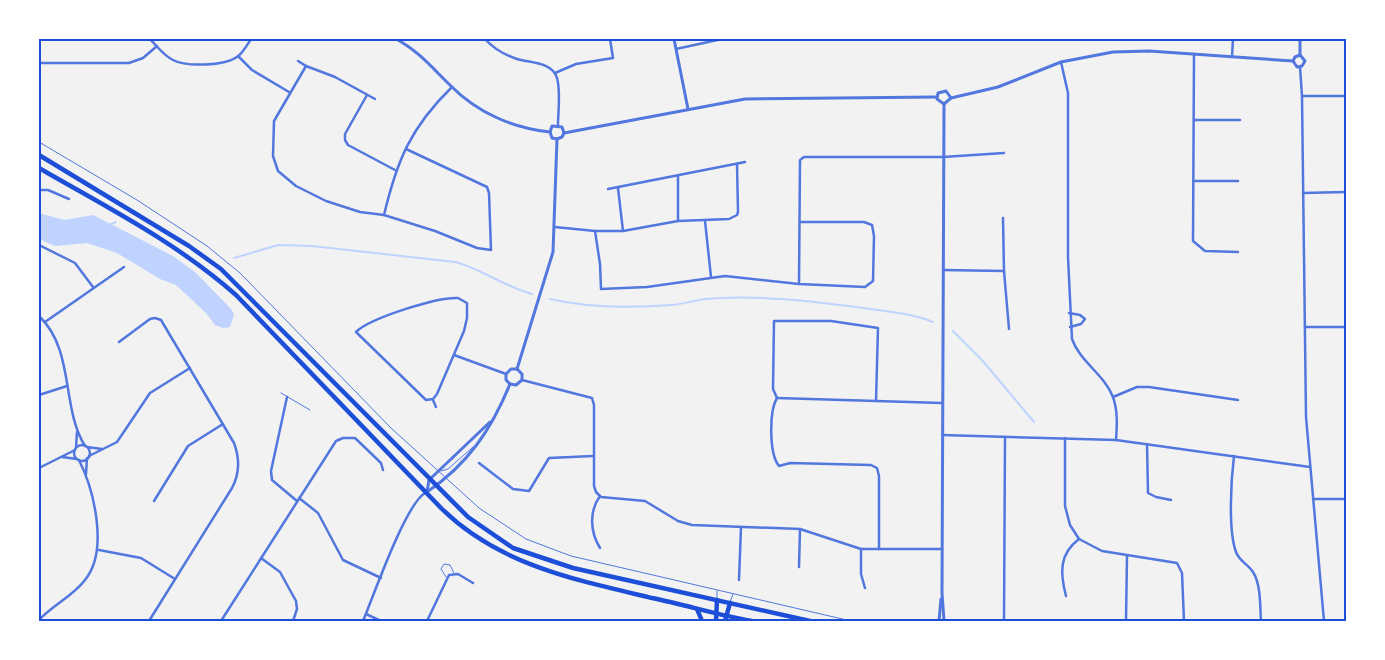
<svg xmlns="http://www.w3.org/2000/svg" width="1385" height="660" font-family="'Fira Sans',sans-serif">
<style>
.water{fill:#bfd3fe}
.lines{fill:none;stroke-linecap:round;stroke-linejoin:round}
.stream{stroke:#bfd3fe;stroke-width:2}
.service{stroke:#5277de;stroke-width:1}
.minor{stroke:#5277de;stroke-width:2.5}
.tertiary{stroke:#5277de;stroke-width:3}
.primary{stroke:#1d4ed8;stroke-width:4.5}
.neatline{fill:none;stroke:#1d4ed8;stroke-width:2}
</style>
<rect width="100%" height="100%" fill="#f2f2f2"/>
<!-- water -->
<polygon class="water" points="39,213 64,220 93,215 173,256 196,273 232,310 234,315 230,327 223,328 215,325 206,313 176,285 160,279 117,253 87,243 55,246 39,239"/>
<g class="lines">
<!-- stream -->
<g class="stream">
<polyline points="109,225 116,222"/>
<path d="M234,258l44,-13 34,1 143,16c27,7 50,25 77,32"/>
<path d="M550,299c38,9 83,9 122,6 12,-1 23,-5 34,-6 50,-5 114,3 164,10 21,3 43,5 63,13"/>
<polyline points="953,331 982,360 1034,422"/>
</g>
<!-- service -->
<g class="service">
<polyline points="39,142 137,200 207,246 240,273 391,428 479,508 526,539 571,556 851,621"/>
<polyline points="281,393 310,410"/>
<polyline points="441,471 448,469 473,447"/>
<polyline points="446,577 441,569 444,564 450,565 454,573"/>
<polyline points="717,591 717,599"/>
<polyline points="730,602 733,594"/>
</g>
<!-- minor -->
<g class="minor">
<path d="M150,39c7,7 13,16 23,21 13,7 51,6 64,-3 6,-4 10,-12 14,-18"/>
<path d="M485,39c8,9 20,16 32,20 14,4 35,3 40,19 4,14 1,33 1,47"/>
<polyline points="676,49 722,39"/>
<polyline points="1194,54 1193,241 1205,251 1238,252"/>
<polyline points="238,56 252,70 289,92"/>
<polyline points="1232,57 1233,39"/>
<polyline points="298,61 306,66 274,121 273,156 278,171 296,186 326,201 360,212 384,215 435,231 477,248 491,250 489,193 487,187 406,149"/>
<path d="M1061,62l7,31v164l4,82c8,23 32,35 41,58 5,14 4,29 3,43"/>
<polyline points="39,63 129,63 143,58 157,46"/>
<polyline points="306,66 335,77 375,99"/>
<polyline points="1300,67 1302,96 1306,417 1324,621"/>
<polyline points="555,73 576,64 613,58 610,39"/>
<polyline points="367,95 345,134 345,140 348,145 395,170"/>
<polyline points="1302,96 1346,96"/>
<polyline points="1194,120 1240,120"/>
<polyline points="1193,181 1238,181"/>
<polyline points="618,188 623,231"/>
<polyline points="608,189 745,162"/>
<polyline points="39,190 48,190 69,199"/>
<polyline points="1303,193 1346,192"/>
<path d="M384,215c13,-55 27,-88 68,-128"/>
<polyline points="1003,218 1004,271 1009,329"/>
<polyline points="678,221 678,176"/>
<polyline points="705,221 711,277"/>
<polyline points="555,227 595,231 623,231 678,221 729,219 737,215 738,212 737,164"/>
<polyline points="595,231 600,264 601,289 647,287 725,276 799,284 865,287 873,281 874,236 872,225 864,222 800,222"/>
<polyline points="39,245 75,263 93,287"/>
<polyline points="943,270 1004,271"/>
<polyline points="799,284 800,160 804,157 943,157 1004,153"/>
<path d="M458,298l9,5v15l-3,13 -27,63 -4,5 -7,1 -70,-68c14,-14 81,-35 102,-34z"/>
<polyline points="1069,313 1080,315 1085,319 1081,324 1070,327"/>
<path d="M39,316c36,34 22,92 46,130"/>
<polyline points="45,322 124,267"/>
<polyline points="1305,327 1346,327"/>
<path d="M119,342l31,-23 5,-1 6,2 73,123c6,16 6,30 -2,45l-83,133"/>
<polyline points="454,355 506,374"/>
<polyline points="522,380 592,398 594,405 594,486 596,492 601,497 645,501 678,521 692,525 800,529 861,549 942,549"/>
<polyline points="39,395 67,386"/>
<polyline points="287,397 271,471 272,480 297,501"/>
<polyline points="1113,397 1137,387 1149,387 1238,400"/>
<polyline points="777,398 773,389 774,321 831,321 878,328 876,401"/>
<path d="M777,398c-8,13 -8,56 2,68l11,-3 81,2 6,3 2,8v73"/>
<polyline points="777,398 942,403"/>
<polyline points="433,400 436,407"/>
<polyline points="942,435 1116,440 1310,467"/>
<polyline points="1065,438 1065,506 1070,525 1079,539 1102,551 1177,563 1182,573 1184,621"/>
<polyline points="1147,444 1148,493 1156,497 1171,500"/>
<circle cx="82" cy="453" r="8"/>
<polyline points="76,447 77,432"/>
<polyline points="87,447 102,449"/>
<polyline points="89,456 117,442 150,393 190,368"/>
<path d="M1234,456c-3,24 -6,74 2,96 3,9 12,12 17,20 8,12 7,35 8,49"/>
<polyline points="62,457 77,459"/>
<polyline points="479,463 513,489 529,491 549,458 593,456"/>
<polyline points="39,468 75,450"/>
<polyline points="86,474 87,458"/>
<path d="M600,496c-11,15 -10,36 0,52"/>
<polyline points="299,498 318,513 343,560 381,578"/>
<polyline points="1313,499 1346,499"/>
<polyline points="154,501 188,446 223,424"/>
<polyline points="861,549 861,574 865,588"/>
<polyline points="99,550 141,558 175,579"/>
<polyline points="261,558 280,572 296,601 297,609 293,621"/>
<polyline points="799,567 800,529"/>
<polyline points="739,580 741,527"/>
<path d="M1066,596c-6,-23 -7,-42 13,-57"/>
<polyline points="366,614 381,621"/>
<path d="M39,620c14,-15 34,-24 46,-40 24,-29 9,-90 -6,-120"/>
<polyline points="221,621 336,441 343,438 355,438 381,463 383,470"/>
<path d="M363,621c11,-26 42,-116 62,-128"/>
<polyline points="427,621 449,575 458,574 473,583"/>
<polyline points="1004,621 1005,437"/>
<polyline points="1126,621 1127,556"/>
</g>
<!-- tertiary -->
<g class="tertiary">
<path d="M396,39c23,12 38,31 56,48 26,26 61,41 98,45"/>
<polyline points="674,39 688,109"/>
<polyline points="1300,39 1300,55"/>
<polyline points="1293,61 1297,67 1302,66 1305,61 1300,55"/>
<polyline points="1293,61 1295,57 1300,55"/>
<polyline points="951,98 998,87 1061,62 1113,52 1149,51 1293,61"/>
<polyline points="944,104 942,593 944,621"/>
<polyline points="944,104 937,99 938,93 946,91 951,98"/>
<polyline points="944,104 951,98"/>
<polyline points="550,132 552,126 562,127 564,133"/>
<polyline points="550,132 552,138 557,139"/>
<polyline points="564,133 745,99 936,97"/>
<polyline points="557,139 562,137 564,133"/>
<polyline points="517,369 553,252 557,139"/>
<polyline points="510,384 516,385 522,380 522,374 517,369"/>
<polyline points="510,384 506,380 506,374 511,369 517,369"/>
<path d="M427,492c41,-28 64,-62 83,-108"/>
<polyline points="427,492 429,480 490,422"/>
<polyline points="939,621 941,599"/>
</g>
<!-- primary -->
<g class="primary">
<polyline points="39,155 189,246 221,269 468,517 513,548 573,568 810,621"/>
<path d="M39,168c69,40 137,74 197,127l206,214c57,56 134,71 210,89 34,7 66,17 100,23"/>
<polyline points="697,609 702,621"/>
<polyline points="716,621 717,600"/>
<polyline points="725,621 730,603"/>
</g>
</g>
<!-- border -->
<rect width="1385" height="660" fill="none" stroke="#ffffff" stroke-width="80"/>
<rect x="40" y="40" width="1305" height="580" class="neatline"/>
</svg>
